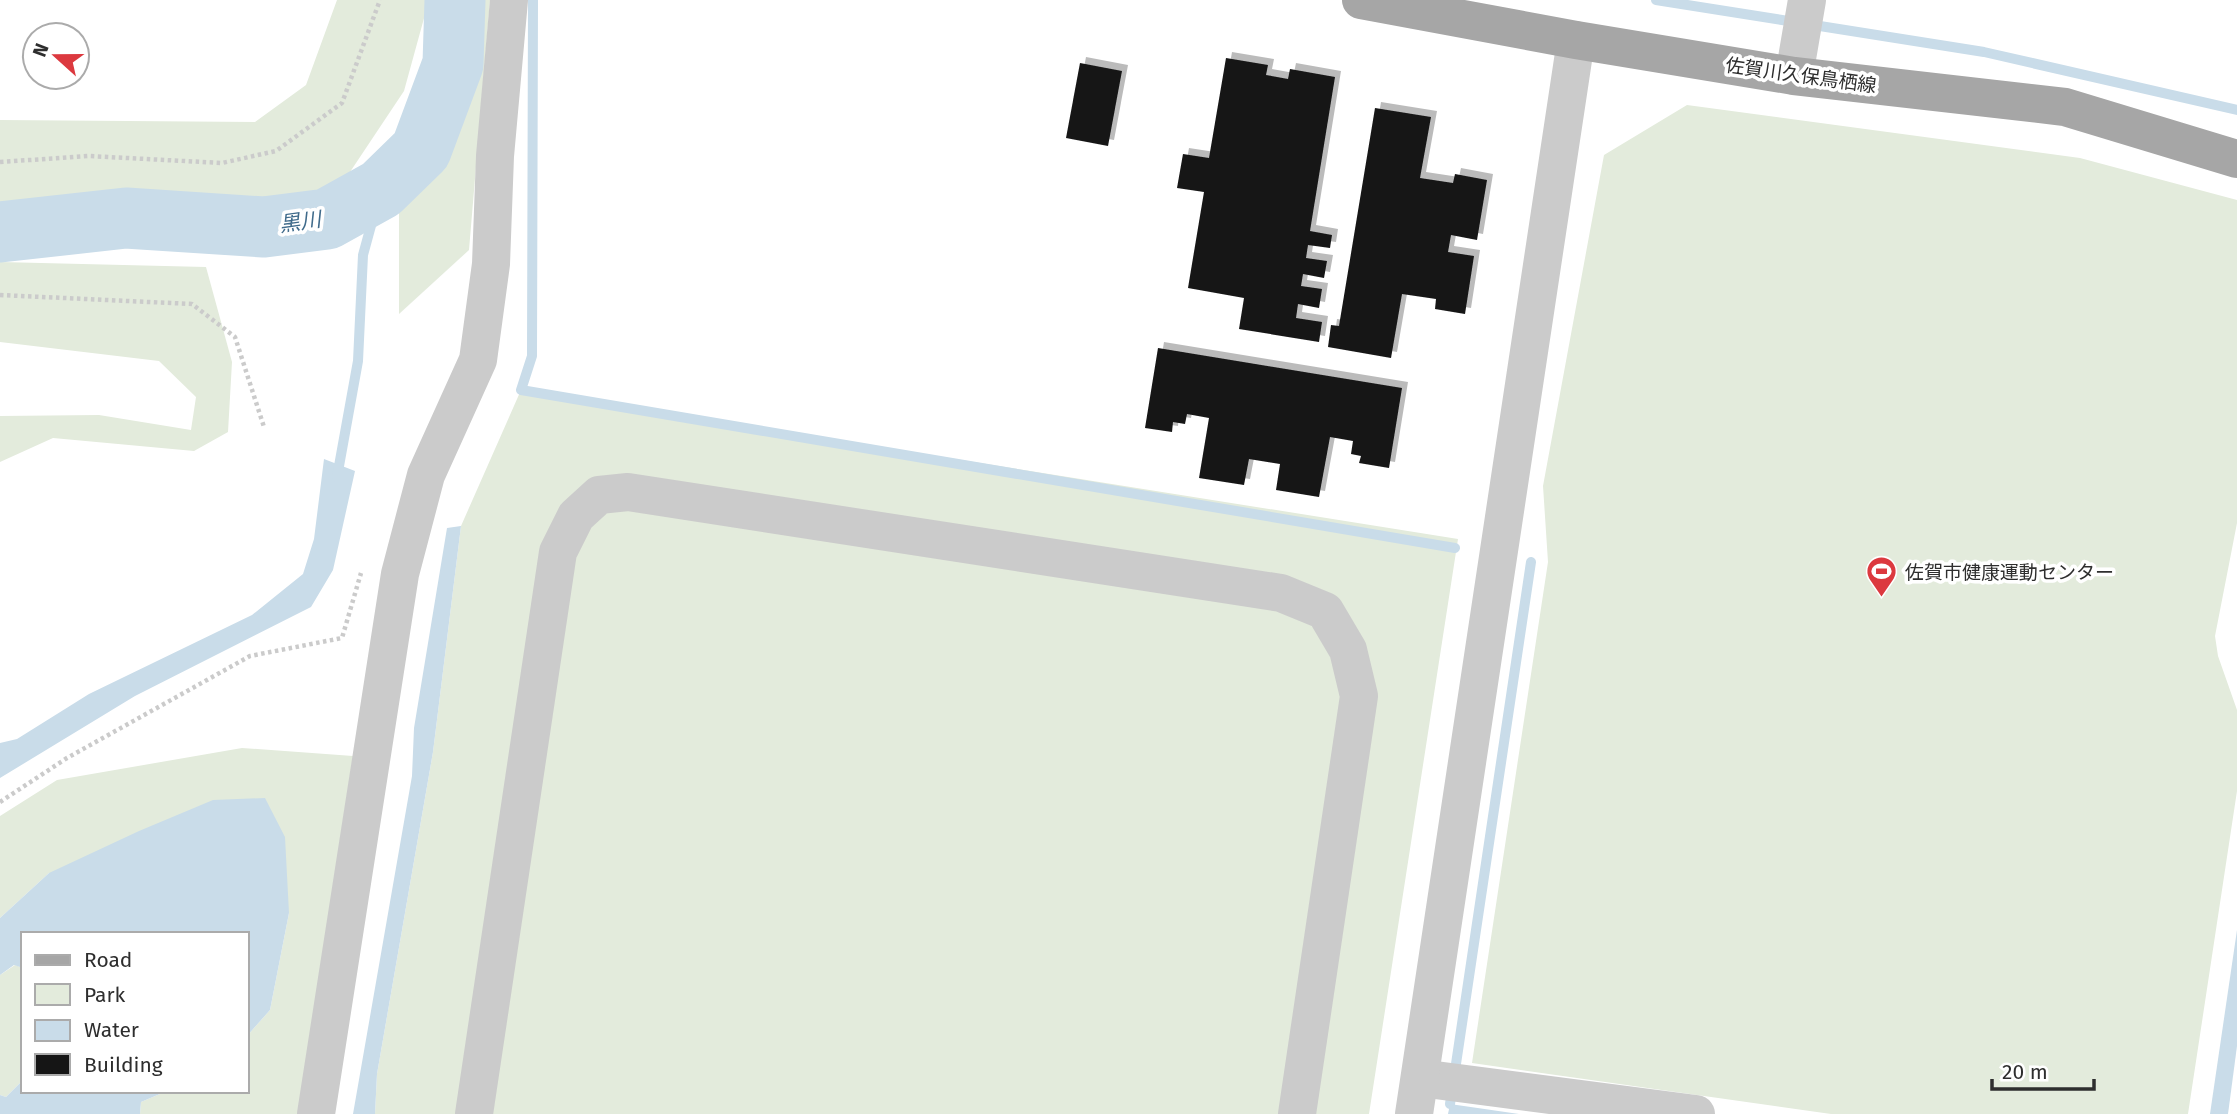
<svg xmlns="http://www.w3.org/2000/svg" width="2237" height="1114" font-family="'Fira Sans','Noto Sans JP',sans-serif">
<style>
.green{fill:#e3ebdc}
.water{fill:#c9dce9}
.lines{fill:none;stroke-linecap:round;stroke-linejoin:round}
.stream{stroke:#c9dce9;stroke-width:10}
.river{stroke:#c9dce9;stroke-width:61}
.building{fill:#151515;filter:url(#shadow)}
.path{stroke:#cbcbcb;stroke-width:4.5;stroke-dasharray:3.5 3.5;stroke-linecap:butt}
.minor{stroke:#cbcbcb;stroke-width:38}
.major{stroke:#a6a6a6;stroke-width:38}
.labels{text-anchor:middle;stroke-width:7;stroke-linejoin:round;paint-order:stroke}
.street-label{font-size:19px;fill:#2e2e2e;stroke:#fff}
.poi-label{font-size:19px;fill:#2e2e2e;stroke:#fff;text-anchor:start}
.water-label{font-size:21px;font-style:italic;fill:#406b8b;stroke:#fff}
</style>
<defs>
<filter id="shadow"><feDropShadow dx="6" dy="-6" stdDeviation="0" flood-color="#0004"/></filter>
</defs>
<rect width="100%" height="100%" fill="#fff"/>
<!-- green -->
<g class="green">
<polygon points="337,0 429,0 404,91 344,181 281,207 141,200 0,213 0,120 255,122 306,85"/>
<polygon points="466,0 490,0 469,250 399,314 399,211 426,166 462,72"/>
<polygon points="1687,105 2080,158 2237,200 2237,523 2215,636 2218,656 2237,710 2237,791 2188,1114 1831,1114 1472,1063 1548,562 1543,486 1604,155"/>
<polygon points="0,262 206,267 232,362 228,432 194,451 53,438 0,462 0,416 99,415 191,430 196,397 159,361 0,342"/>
<polygon points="521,390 1458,539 1369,1114 375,1114 377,1074 433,752 461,526"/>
<polygon points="242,748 353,756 298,1114 140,1114 141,1102 167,1091 247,1091 247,1036 270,1010 289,913 49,873 0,918 0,816 57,780"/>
<polygon points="15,965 23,968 23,1080 6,1097 0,1095 0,975"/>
</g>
<!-- water -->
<g class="water">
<polygon points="324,459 355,471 333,570 311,607 135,696 0,778 0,743 17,739 89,694 252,615 303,574 314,539"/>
<polygon points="461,526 433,752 377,1074 375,1114 353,1114 412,776 414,728 447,528"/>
<polygon points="265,798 285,837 289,913 270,1010 247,1036 247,934 23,934 23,968 14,965 0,975 0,918 49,873 139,831 213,800"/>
<polygon points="2237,930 2237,1046 2228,1114 2210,1114"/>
<polygon points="23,1080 23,1091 167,1091 141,1102 140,1114 0,1114 0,1095 6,1097"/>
<polygon points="1450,1104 1519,1114 1448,1114"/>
</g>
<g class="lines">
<!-- stream -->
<g class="stream">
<polyline points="533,0 532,356 521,390 1455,548"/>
<polyline points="1656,0 1984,52 2237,110"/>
<polyline points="337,477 358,361 363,255 381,189"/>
<polyline points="1450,1104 1531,562"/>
</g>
<!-- river -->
<polyline class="river" points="0,232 126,218 264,227 327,219 381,189 421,150 453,64 455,0"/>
</g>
<!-- building -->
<g class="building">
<polygon points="1226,58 1268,65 1266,75 1288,79 1290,69 1335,77 1310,231 1332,235 1330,248 1308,245 1306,258 1327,261 1324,278 1303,274 1301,286 1322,289 1319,308 1298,304 1296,318 1322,322 1319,342 1239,329 1244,298 1188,288 1204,192 1177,188 1183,154 1209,158"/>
<polygon points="1080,63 1122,71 1108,146 1066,138"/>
<polygon points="1375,108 1431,117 1420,178 1453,183 1455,174 1487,180 1477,240 1451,235 1448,252 1474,256 1465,314 1435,309 1436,299 1402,294 1391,358 1328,347 1331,325 1339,326"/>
<polygon points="1158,348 1402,388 1389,468 1359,463 1361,456 1351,454 1353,441 1330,437 1319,497 1276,490 1280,464 1249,459 1244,485 1199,478 1209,418 1187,414 1185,424 1173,422 1172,432 1145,428"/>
</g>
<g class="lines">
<!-- path -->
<g class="path">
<polyline points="0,162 89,156 222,163 276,151 342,103 380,0"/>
<polyline points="0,295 192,304 235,337 264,427"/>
<polyline points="0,802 67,758 250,656 342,638 361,573"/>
</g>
<!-- minor -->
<g class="minor">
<polyline points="1794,76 1807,0"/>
<polyline points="1420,1078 1696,1114"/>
<polyline points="316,1114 400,574 426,475 478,360 491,264 495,156 509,0"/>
<polyline points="474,1114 558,552 576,516 599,495 628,492 1281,593 1325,611 1348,650 1359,696 1297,1114"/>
<polyline points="1414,1114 1576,40"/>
</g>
<!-- major -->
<polyline class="major" points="1361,0 1576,40 1794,76 2065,107 2237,159"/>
</g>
<!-- icons -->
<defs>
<symbol id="stadium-pin" viewBox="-11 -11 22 30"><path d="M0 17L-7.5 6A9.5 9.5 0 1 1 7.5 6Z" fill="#dc393f" stroke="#fff"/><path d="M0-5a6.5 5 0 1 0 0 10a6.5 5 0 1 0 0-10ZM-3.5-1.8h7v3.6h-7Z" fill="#fff"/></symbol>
</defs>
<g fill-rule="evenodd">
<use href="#stadium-pin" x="1864" y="554" width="35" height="47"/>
</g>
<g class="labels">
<!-- street labels -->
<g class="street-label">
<text transform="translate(1801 75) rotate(8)" y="7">佐賀川久保鳥栖線</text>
</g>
<!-- poi labels -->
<g class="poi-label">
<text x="1905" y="579">佐賀市健康運動センター</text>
</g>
<!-- water labels -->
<g class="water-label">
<text transform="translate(300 222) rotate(-8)" y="7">黒川</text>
</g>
</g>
<!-- legend -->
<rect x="21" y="932" width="228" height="161" fill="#ffffff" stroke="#ababab" stroke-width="2"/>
<rect x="35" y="955" width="35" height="10" fill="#a6a6a6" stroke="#ababab" stroke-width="2"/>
<text x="84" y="967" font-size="21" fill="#2e2e2e">Road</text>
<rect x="35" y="984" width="35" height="21" fill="#e3ebdc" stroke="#ababab" stroke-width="2"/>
<text x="84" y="1002" font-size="21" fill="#2e2e2e">Park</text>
<rect x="35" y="1020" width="35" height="21" fill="#c9dce9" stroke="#ababab" stroke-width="2"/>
<text x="84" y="1037" font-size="21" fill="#2e2e2e">Water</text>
<rect x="35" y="1054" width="35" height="21" fill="#151515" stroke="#ababab" stroke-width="2"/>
<text x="84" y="1072" font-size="21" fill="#2e2e2e">Building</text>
<!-- north arrow -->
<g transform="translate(56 56) rotate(291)"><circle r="33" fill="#ffffff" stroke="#ababab" stroke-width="2"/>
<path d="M0-5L12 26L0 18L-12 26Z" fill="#dc393f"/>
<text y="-10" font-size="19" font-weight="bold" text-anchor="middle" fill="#2e2e2e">N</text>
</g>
<!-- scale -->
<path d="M1992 1079v10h102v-10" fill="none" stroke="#2e2e2e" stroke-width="3.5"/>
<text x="2002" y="1079" font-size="21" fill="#2e2e2e" stroke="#ffffff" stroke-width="5" paint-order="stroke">20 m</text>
</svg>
